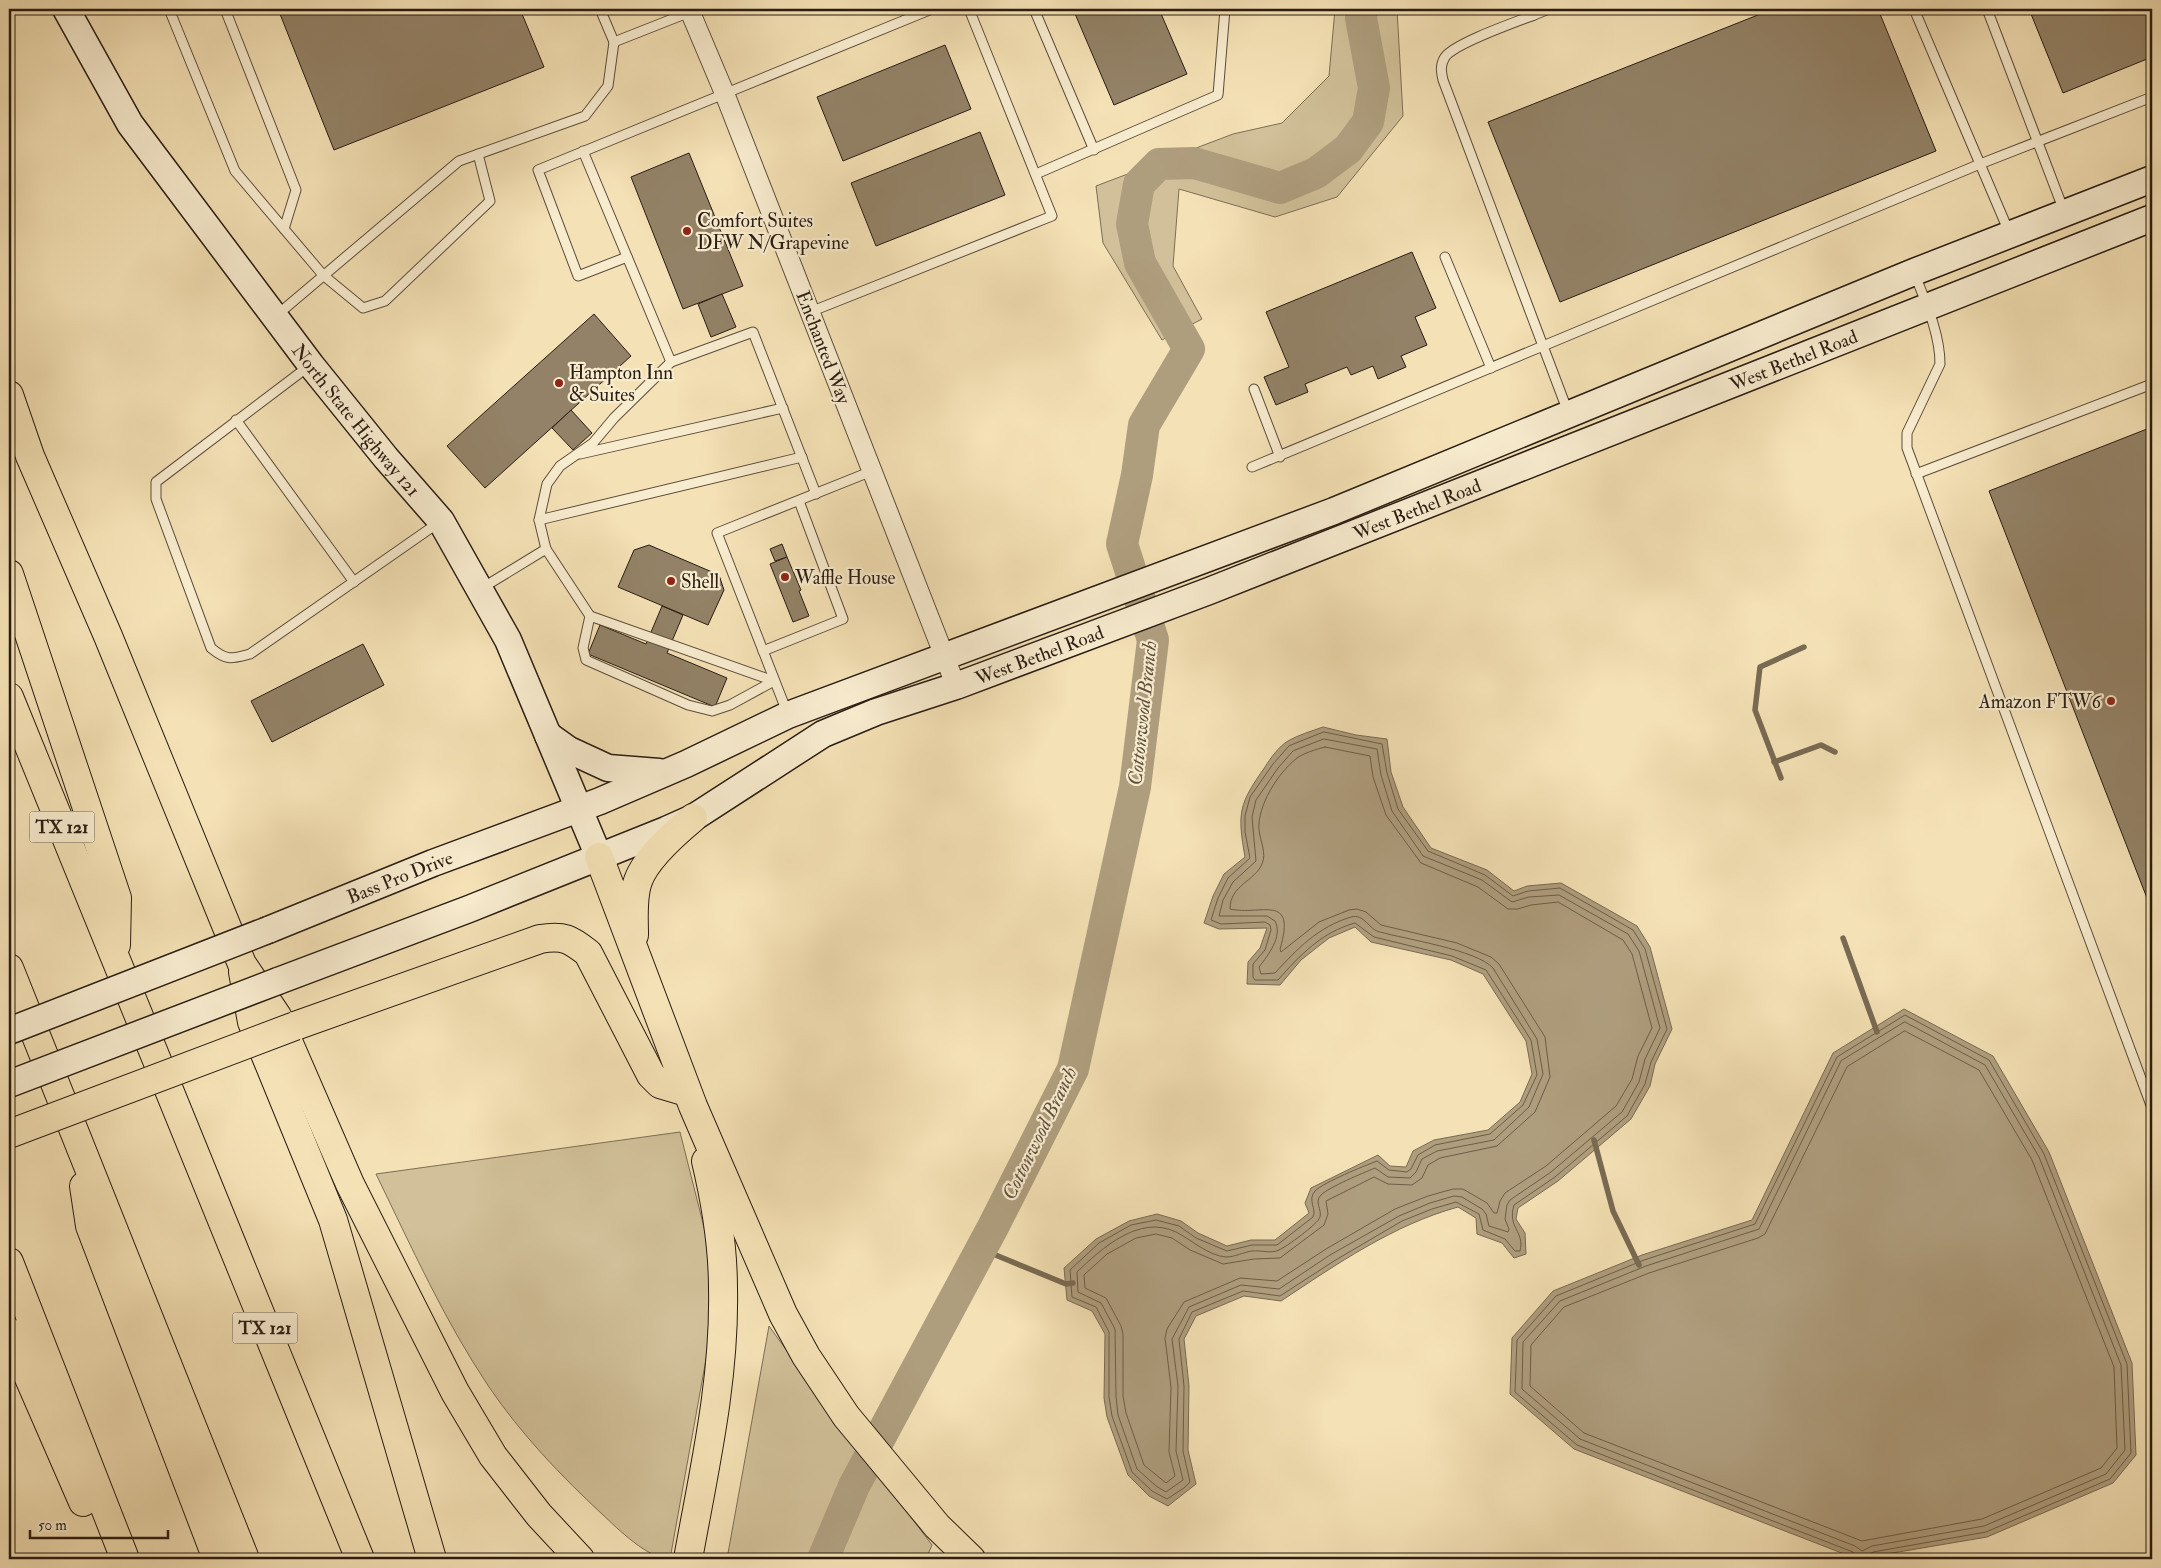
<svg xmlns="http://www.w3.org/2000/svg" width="2161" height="1568" font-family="'IM FELL Double Pica',serif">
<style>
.green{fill:#d1c099;stroke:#7d6e56}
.water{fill:#af9e7e;stroke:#796a53}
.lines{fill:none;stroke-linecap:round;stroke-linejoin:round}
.shore{stroke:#6c5d48;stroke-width:1}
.stream{stroke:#796a53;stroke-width:5.5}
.river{stroke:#af9e7e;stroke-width:32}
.building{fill:#938267;stroke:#291c13}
.service-casing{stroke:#5c4d3c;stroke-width:11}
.minor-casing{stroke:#5c4d3c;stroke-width:21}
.secondary-casing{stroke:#291c13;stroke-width:29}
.motorway-casing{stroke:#291c13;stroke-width:30}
.service{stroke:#f8eccf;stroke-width:9}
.minor{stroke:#f8eccf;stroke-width:19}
.secondary{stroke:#f8eccf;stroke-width:26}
.motorway{stroke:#f4e1b5;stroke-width:28}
.secondary-bridge-casing{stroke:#291c13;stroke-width:29;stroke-linecap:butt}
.motorway-bridge-casing{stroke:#291c13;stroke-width:30;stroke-linecap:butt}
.secondary-bridge{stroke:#f8eccf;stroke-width:26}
.motorway-bridge{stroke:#f4e1b5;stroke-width:28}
.poi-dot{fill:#8f2418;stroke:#f8eccf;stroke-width:2}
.labels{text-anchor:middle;stroke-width:4.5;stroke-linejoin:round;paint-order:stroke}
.shield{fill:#f8eccf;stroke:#675a4b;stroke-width:1}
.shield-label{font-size:18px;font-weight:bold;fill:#291c13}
.poi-label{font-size:19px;fill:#291c13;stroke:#f8eccf;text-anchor:start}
.street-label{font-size:19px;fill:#291c13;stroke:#f8eccf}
.water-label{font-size:20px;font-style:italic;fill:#5f503e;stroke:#f8eccf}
</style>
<rect width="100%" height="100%" fill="#f4e1b5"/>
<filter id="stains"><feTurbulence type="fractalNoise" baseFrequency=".004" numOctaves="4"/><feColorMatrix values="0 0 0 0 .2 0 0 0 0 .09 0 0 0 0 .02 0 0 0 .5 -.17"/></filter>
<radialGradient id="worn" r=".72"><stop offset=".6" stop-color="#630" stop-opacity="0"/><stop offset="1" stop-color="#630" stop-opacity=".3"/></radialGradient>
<!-- green -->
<g class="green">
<polygon points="1335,9 1397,9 1403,116 1337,197 1275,217 1179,189 1173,266 1202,319 1162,340 1103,243 1096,186 1233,134 1282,123 1329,76"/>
<path d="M680,1132l32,127v67l-42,233c-22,0 -52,-30 -68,-45 -41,-38 -81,-80 -113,-127 -45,-67 -78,-141 -113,-213z"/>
<polygon points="769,1326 818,1394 932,1545 926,1559 727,1559"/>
</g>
<!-- water -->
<g class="water">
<path d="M1323,727l33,8 31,4 4,33 12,35 28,41 56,22 27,21 13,-5 34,-3 76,43 13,21 22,82 -17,35 -5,22 -19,33 -73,62 -40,27 -2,11 9,14 1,21 -12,4 -12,-15 -25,-9 -1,-16 -18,-11c-65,18 -121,57 -177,94l-37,-5 -48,20 -12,23 5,47 -1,64 8,34 -28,22 -19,-10 -21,-21 -21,-58 -3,-19 1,-64 -13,-23 -25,-11 -3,-32 32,-29 33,-18 28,-7 24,7 17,12 29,13 24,-6h24l34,-27 -4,-10 6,-15 67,-33 12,11 16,1 7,-16 21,-11 54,-10 32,-28 12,-28 -6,-33 -43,-67 -32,-14 -80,-18 -16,-15 -26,11 -28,22 -21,25 -33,-1 1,-22 12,-14 7,-20 -48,1 -15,-6 9,-27 11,-22 21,-17c-8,-45 -6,-53 20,-90 5,-8 14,-21 23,-26 10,-6 24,-10 35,-14z"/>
<polygon points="1904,1009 1993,1056 2049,1152 2132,1363 2136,1455 2113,1483 1987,1537 1857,1559 1574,1449 1510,1394 1512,1338 1553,1291 1642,1255 1752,1220 1833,1053"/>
</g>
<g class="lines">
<!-- shore -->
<g class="shore">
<path d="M1324,732l58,12 5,29 11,36 30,42 57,24 28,21 15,-5 32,-3 73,42 12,19 22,80 -16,33 -6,22 -18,32 -72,61 -41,28c-7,23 11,26 6,46h-5l-10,-12 -22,-9 -4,-16 -23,-12 -24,7 -30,12 -68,40 -54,35 -37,-5 -51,21 -13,27 5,47 -1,65 7,31 -6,6 -17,11 -15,-8 -20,-19 -20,-56 -3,-19v-65l-13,-25 -24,-10 -2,-27 29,-27 32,-18 25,-5 23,6 17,12 31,13 25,-6h25l36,-28c4,-8 -6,-17 2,-26 9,-9 49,-25 62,-30l12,9 18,2 4,-3 7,-14 17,-10 55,-11 33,-29 14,-30 -6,-35 -45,-70 -34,-14 -78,-19 -19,-14c-33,9 -55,32 -77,57h-23l-2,-3v-13l12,-14 6,-20 -1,-5 -5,-3 -44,2 -10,-4 7,-22 10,-20 22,-20 -5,-26v-16l5,-19 23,-33 16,-18z"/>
<path d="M1324,739l53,10 4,26 11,36 31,45 59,24 30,22 17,-5 30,-2 69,39 11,17 21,77 -15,31 -6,23 -17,30 -71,60 -41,28 -3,5 -2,14 4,10 -1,3 -19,-6 -3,-12 -4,-5 -20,-12 -8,-1 -24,7 -31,13 -69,39 -51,34 -38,-4 -52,22 -17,32 6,47 -2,65 7,29 -17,12 -10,-6 -19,-17 -19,-54 -2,-18 -1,-68 -14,-26 -23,-11 -1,-20c24,-23 62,-58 99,-40 14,7 33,24 50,25 9,0 18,-5 26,-6 9,-1 19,3 27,-1 7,-3 39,-26 41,-33 2,-8 -6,-15 1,-22 8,-8 42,-22 54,-27l13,9 22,1 6,-6 6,-13 15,-8 57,-11 35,-33 14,-33 -6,-35 -44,-71c-16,-18 -88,-29 -113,-36 -11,-2 -16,-19 -29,-15 -33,10 -54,32 -76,56l-14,1 -2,-7c9,-12 24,-30 16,-46l-8,-5h-48l4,-16 10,-18 23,-21 -4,-44 4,-17 22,-32 15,-17z"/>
<path d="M1325,747l45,9 3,21 13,38 35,48 57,24 30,22h10l13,-4 27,-3 65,38 9,14 20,74 -14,28 -6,23 -16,27 -70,60 -41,27 -5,8 -3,12h-3l-7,-10 -24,-14h-10l-25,7 -33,13 -69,40 -49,32 -37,-3 -56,24 -17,27 -2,9 6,49 -2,65 6,24 -9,7 -22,-18 -18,-52 -3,-17v-62l-2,-8 -15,-28 -21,-10 -1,-13 23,-21 29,-16 20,-4 16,4 18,12 33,14 31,-5 26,-1 44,-33 4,-11 -2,-13 48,-24 14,7 24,1 10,-7 6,-13 12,-7 57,-12 38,-34 15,-35 -5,-40 -46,-73 -8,-7 -34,-14 -76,-18 -15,-13 -9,-3 -8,1 -30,12 -38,30 -1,-3c17,-57 -20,-33 -50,-40 0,-24 25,-28 32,-45 5,-11 -2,-23 -3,-34 -2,-24 19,-57 38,-72 7,-5 20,-9 28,-11z"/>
<polygon points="1905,1022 1985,1065 2039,1157 2121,1365 2125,1450 2106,1474 1984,1526 1872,1546 1862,1551 1855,1546 1580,1439 1522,1389 1523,1342 1560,1301 1646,1266 1759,1229 1841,1061"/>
<polygon points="1905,1031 1979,1070 2032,1160 2114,1367 2117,1448 2101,1468 1982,1519 1862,1541 1584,1433 1530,1386 1531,1345 1564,1307 1649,1273 1758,1238 1765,1234 1847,1067"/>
<polyline points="1857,1559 1853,1552 1577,1445 1515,1392 1517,1340 1556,1296 1644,1260 1755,1224 1837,1057 1905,1015 1989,1060 2044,1154 2127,1364 2131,1453 2110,1479 1986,1532 1873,1552 1869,1555 1868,1559"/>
</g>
<!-- stream -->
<g class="stream">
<polyline points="1774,762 1821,745 1835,752"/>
<polyline points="1781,778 1755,710 1760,667 1804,647"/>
<polyline points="1843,938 1877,1032"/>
<polyline points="1594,1140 1613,1211 1639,1265"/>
<polyline points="981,1249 1066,1284 1073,1283"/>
</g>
<!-- river -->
<polyline class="river" points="823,1559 854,1486 993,1227 1073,1069 1135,787 1153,640 1122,544 1137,475 1144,425 1189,349 1140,263 1132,224 1139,184 1159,164 1194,163 1280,188 1316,173 1348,149 1368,122 1374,88 1361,18 1362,9"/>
</g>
<!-- building -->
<g class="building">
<polygon points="278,9 520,9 544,67 334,150"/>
<polygon points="1073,9 1159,9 1187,74 1114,105"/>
<polygon points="1773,9 1878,9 1936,151 1560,302 1488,122"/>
<polygon points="2029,9 2152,9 2152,57 2063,93"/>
<polygon points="945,45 971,109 843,161 817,97"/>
<polygon points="980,132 1005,195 876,246 851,183"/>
<polygon points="689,153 743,286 683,309 631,177"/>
<polygon points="1412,252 1436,308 1415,317 1427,345 1401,356 1406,367 1378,379 1373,366 1351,375 1347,367 1305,384 1308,392 1276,405 1264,377 1289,367 1266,312"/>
<polygon points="722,294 736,327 711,337 698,304"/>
<polygon points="594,314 631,356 485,488 447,446"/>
<polygon points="571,410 592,433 573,450 552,428"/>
<polygon points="2152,427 2152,911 1989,491"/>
<polygon points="782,544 787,557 775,561 770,549"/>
<polygon points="649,545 719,575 724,590 708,625 618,587 634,550"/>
<polygon points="787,557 801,590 799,591 809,616 793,622 770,564"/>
<polygon points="662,606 683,615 667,653 727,678 715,707 588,654 600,625 646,644"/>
<polygon points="363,644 384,685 272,742 251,701"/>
</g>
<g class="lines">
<defs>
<g id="service">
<polyline points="169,9 235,171 323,275 363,308 385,301 490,201 478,154"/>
<polyline points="225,9 296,190 284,229"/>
<polyline points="600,9 614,42"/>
<polyline points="1034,9 1094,150"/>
<path d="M1532,9l2,6c-18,7 -79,28 -89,42 -5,8 -4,14 -2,23l100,266 437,-182 172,-67"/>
<polyline points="1914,9 2009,232"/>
<polyline points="1987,9 2064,211"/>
<polyline points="1534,15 1549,9"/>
<polyline points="583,151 671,362 753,332 816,494"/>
<polyline points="1036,174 1218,95 1225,9"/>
<polyline points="627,257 578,276 538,170 932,9"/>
<polyline points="1445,257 1491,368"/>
<path d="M1915,275c11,28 25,59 25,89l-33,69v15l245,660"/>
<polyline points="810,312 1052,216 969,9"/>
<polyline points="277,315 459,161 585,116 608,86 614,42 690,12"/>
<polyline points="671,362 614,418 593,443 560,466 547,484 539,520 802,457"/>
<path d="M309,366l-153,116v17l55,149c16,13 20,11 39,6l188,-131"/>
<polyline points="1254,389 1280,457"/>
<polyline points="236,420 354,582"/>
<polyline points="580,454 783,408"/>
<polyline points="1252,467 1543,346 1568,412"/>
<polyline points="1916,474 2152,384"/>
<polyline points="539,520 546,549"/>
<polyline points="482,588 546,549 590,616 583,648 586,660 688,705 712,711 730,705 774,681"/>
<polyline points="590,616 774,681"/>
<polyline points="763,651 843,619 799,501"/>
<polyline points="787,712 717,533 872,471"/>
</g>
<polyline id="minor" points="689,9 724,92 956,686"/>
<g id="secondary">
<path id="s1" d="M66,9l64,115 181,241 75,93 55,63 67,119 91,217"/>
<polyline points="548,735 569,750 608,768 659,772"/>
<path id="s2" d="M268,930l165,-67 167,-62 86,-37 102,-49 546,-204 580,-239 238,-93"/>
<path id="s3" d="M278,981l191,-72 197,-79 27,-12 130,-84 53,-22 80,-26 253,-95 943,-373"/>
</g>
<g id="motorway">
<polyline points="9,395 30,456 108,636 242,964 277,1016 350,1184 455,1392 493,1456 539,1515 580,1559"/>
<polyline points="9,574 117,898 116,945"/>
<polyline points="9,697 360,1559"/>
<polyline points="599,857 693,1106 783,1314 806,1356 846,1416 937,1526 971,1559"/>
<path d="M634,935c0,-17 -2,-38 4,-54 8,-23 37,-48 55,-63"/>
<polyline points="9,968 245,1559"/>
<polyline points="243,972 252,1022 333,1220 432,1559"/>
<path d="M295,1026l245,-87c24,-4 30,0 48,14l63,122 9,9 27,8"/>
<polyline points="84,1186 90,1226 217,1559"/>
<polyline points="9,1262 125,1559"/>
<polyline points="9,1332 83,1502"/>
<path d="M688,1559c16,-89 37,-179 35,-270 0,-42 -7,-86 -17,-128"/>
</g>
</defs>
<!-- service casing -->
<use href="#service" class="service-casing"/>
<!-- minor casing -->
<use href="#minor" class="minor-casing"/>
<!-- secondary casing -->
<use href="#secondary" class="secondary-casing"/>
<!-- motorway casing -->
<use href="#motorway" class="motorway-casing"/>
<!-- service -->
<use href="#service" class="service"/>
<!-- minor -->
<use href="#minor" class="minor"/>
<!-- secondary -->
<use href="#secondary" class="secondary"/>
<!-- motorway -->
<use href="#motorway" class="motorway"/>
<defs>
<g id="secondary-bridge">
<polyline points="9,1031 268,930"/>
<polyline points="9,1084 278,981"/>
</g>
<polyline id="motorway-bridge" points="9,1134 295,1026"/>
</defs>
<!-- secondary-bridge casing -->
<use href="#secondary-bridge" class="secondary-bridge-casing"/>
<!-- motorway-bridge casing -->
<use href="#motorway-bridge" class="motorway-bridge-casing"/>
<!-- secondary-bridge -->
<use href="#secondary-bridge" class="secondary-bridge"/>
<!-- motorway-bridge -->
<use href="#motorway-bridge" class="motorway-bridge"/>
</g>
<!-- markers -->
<g class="poi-dot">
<circle cx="687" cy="231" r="5"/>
<circle cx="559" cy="383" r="5"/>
<circle cx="785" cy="577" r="5"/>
<circle cx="671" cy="581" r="5"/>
<circle cx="2111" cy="701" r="5"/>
</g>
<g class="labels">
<!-- shield labels -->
<g class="shield">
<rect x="29.5" y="811.5" width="65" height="31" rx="4"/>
<rect x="232.5" y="1312.5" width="65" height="31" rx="4"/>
</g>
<g class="shield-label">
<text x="62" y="833">TX 121</text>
<text x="265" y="1334">TX 121</text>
</g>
<!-- poi labels -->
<g class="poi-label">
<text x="697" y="227">Comfort Suites<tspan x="697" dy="22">DFW N/Grapevine</tspan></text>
<text x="569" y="379">Hampton Inn<tspan x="569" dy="22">&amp; Suites</tspan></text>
<text x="795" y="584">Waffle House</text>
<text x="681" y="588">Shell</text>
<text x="2101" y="708" text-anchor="end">Amazon FTW6</text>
</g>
<!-- street labels -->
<g class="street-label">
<text transform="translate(824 347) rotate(69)" y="7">Enchanted Way</text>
<text dy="7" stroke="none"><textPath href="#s3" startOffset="1641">West Bethel Road</textPath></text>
<text dy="7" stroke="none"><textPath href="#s1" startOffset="504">North State Highway 121</textPath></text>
<text dy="7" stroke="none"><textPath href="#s3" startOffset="1236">West Bethel Road</textPath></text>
<text dy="7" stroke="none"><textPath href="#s3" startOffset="831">West Bethel Road</textPath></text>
<text dy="7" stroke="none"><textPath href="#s2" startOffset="142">Bass Pro Drive</textPath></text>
</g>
<!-- water labels -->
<g class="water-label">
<text transform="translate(1142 713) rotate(-84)" y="7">Cottonwood Branch</text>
<text transform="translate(1039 1133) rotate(-64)" y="7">Cottonwood Branch</text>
</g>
</g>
<!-- margin -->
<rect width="2161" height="1568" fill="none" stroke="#f4e1b5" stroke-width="30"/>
<rect x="10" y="10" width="2141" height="1548" fill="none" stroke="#291c13" stroke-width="2.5"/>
<rect x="15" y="15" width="2131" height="1538" fill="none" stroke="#291c13"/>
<!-- scale -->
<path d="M30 1530v8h138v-8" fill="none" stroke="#291c13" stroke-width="2.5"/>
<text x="38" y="1530" font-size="15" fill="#291c13" stroke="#f8eccf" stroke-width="4" paint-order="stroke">50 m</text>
<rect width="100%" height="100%" filter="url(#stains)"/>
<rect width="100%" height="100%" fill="url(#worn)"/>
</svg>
